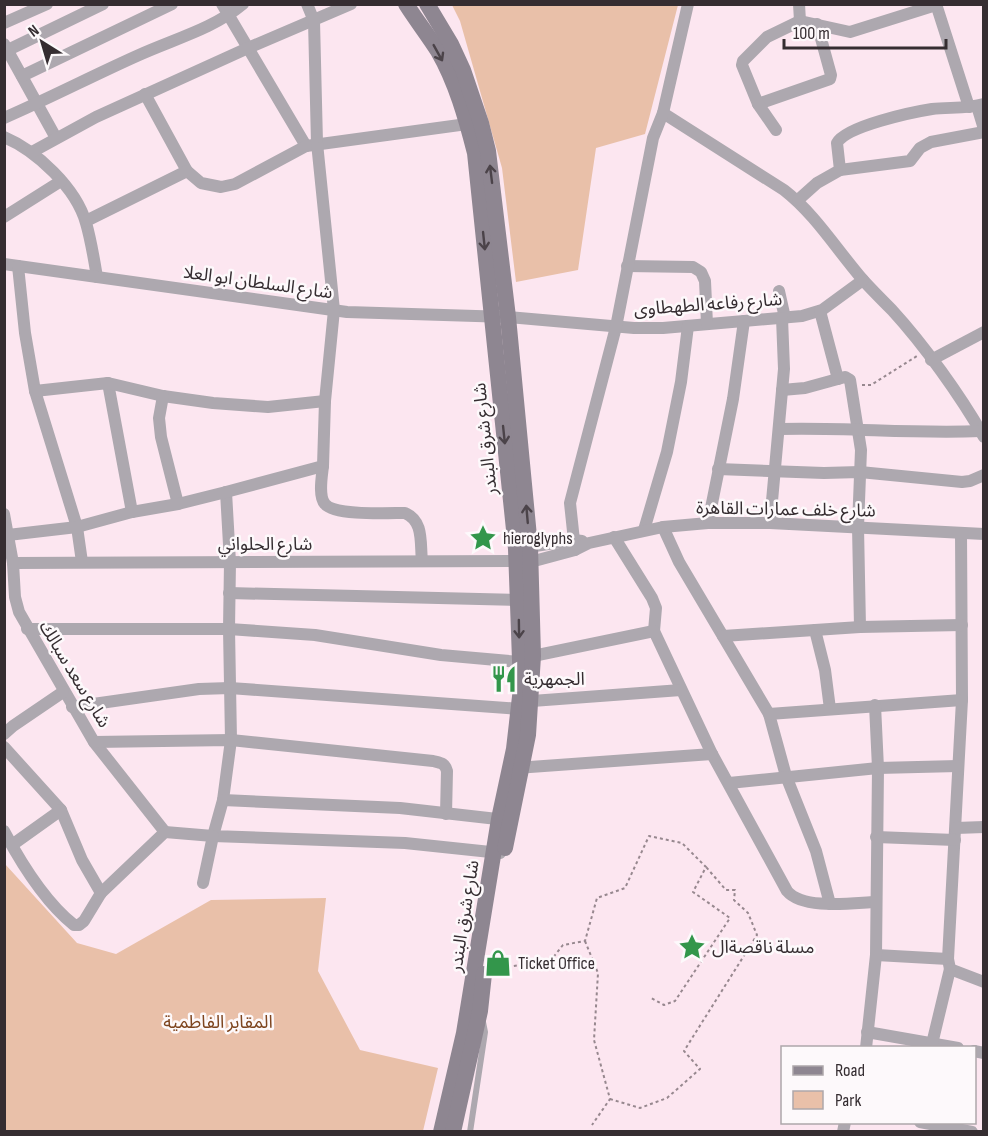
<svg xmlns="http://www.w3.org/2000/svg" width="988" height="1136" font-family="'Sofia Sans Condensed','Noto Sans Arabic',sans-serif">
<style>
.green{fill:#e9c0a9}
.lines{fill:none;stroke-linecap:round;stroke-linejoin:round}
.path{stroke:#97888f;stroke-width:2;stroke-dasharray:3 3;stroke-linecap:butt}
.service{stroke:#ada8af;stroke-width:6}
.minor{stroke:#ada8af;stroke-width:12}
.secondary{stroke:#8e8691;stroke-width:16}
.oneway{stroke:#4b4349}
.labels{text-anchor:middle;stroke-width:5;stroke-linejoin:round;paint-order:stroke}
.street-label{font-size:18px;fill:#352d31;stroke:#fdf9fb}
.poi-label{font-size:18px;fill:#352d31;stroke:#fdf9fb;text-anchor:start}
.park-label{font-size:18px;fill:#7e451f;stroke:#fdf9fb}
</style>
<rect width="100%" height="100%" fill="#fce6f0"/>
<!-- green -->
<g class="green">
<polygon points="452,5 678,5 645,134 596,148 578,270 516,282 502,168 460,21"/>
<polygon points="5,864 77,943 116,954 211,900 326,898 318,971 360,1050 438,1068 423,1131 5,1131"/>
</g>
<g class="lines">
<!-- path -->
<g class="path">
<polyline points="862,385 871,385 917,356"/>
<polyline points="585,941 598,973 594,1040 610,1099 592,1125"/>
<polyline points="502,968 551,960 563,945 585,941 597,898 625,888 649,836 682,843 706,867 693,892 730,918 675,1001 664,1005 651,998"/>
<polyline points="610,1099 640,1108 667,1098 700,1069 684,1051 757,935 748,913 734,900 735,890 726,890 706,867"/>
</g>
<!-- service -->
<polyline class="service" points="470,1132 485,1032 483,1022"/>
<!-- minor -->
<g class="minor">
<polyline points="222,4 306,146"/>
<polyline points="799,4 800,21"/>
<polyline points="936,4 969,107"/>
<polyline points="4,23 47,4"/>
<polyline points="4,44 56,138"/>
<polyline points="8,50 103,4"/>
<polyline points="22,76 172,4"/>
<polyline points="145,94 187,171 201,183 221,187 235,184 306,146 467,124"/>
<polyline points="758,104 830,79 831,75 817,24"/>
<polyline points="977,106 984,129"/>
<path d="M663,113l121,77c31,24 53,60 79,90 9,10 19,20 29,30 32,35 68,85 92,127"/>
<path d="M4,118c46,-20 90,-43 135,-63 35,-16 74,-26 104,-51"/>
<polyline points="776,130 758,104 742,65 743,61 767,37 800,21 850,32 936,5"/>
<path d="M4,137c33,14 72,51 82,86 5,17 8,36 11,54"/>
<polyline points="32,152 96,117 248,48 351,4"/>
<polyline points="840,170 910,161 920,148 931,142 984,132"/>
<path d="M798,200l19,-17 23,-13 -3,-27c9,-17 76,-31 95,-34 17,-2 35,0 52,-5"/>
<polyline points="4,217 61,181"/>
<polyline points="86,221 187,171"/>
<polyline points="4,264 347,312 508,317 634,328 663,328 802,316 822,310 863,280"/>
<polyline points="18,266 25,333 35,391 77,527 82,562"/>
<polyline points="627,266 693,267 701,272 705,281 707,324"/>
<polyline points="779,291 785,318"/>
<polyline points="820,311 838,379"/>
<polyline points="931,360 984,332"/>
<polyline points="108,383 132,512"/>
<polyline points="782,390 805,388 845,377 850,380 861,450 858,527 860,627"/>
<polyline points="35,391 108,383 163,396 213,403 268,407 325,401"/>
<polyline points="163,396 159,418 161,437 178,504"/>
<path d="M779,429c67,-2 134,5 201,2"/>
<path d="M323,466c-1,10 -5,30 2,38 10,12 64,9 80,9 19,8 15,30 17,48"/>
<polyline points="718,469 824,473 860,472 962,482 970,481 984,475"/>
<polyline points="226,492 230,562 229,629 231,740 223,800 213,836 405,843 500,853"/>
<polyline points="4,514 13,563 15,597 19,612 94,742 165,832"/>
<polyline points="708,523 733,399 744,321"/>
<polyline points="770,523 784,369 782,318"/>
<polyline points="663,527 679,562 769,714 786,776 816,851 830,904"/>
<polyline points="644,530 667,452 681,382 688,326"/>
<polyline points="961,533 962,700 948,959 950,969 984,982"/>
<polyline points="8,535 77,527 132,512 178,504 226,492 323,466 325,401 334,310 317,143 314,21 307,4"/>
<polyline points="614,537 652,598 656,608 654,631"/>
<polyline points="522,548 574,540 582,541"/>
<polyline points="575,550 570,503 616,327 653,138 663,113 688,4"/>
<polyline points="13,563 517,561"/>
<polyline points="523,564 575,550 589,543 663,527 708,523 770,523 984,534"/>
<polyline points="229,593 518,600"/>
<polyline points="27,629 229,629 315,635 441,655 520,662"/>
<polyline points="815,630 825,670 830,709"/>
<polyline points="723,636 860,627 962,625"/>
<path d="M533,656l121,-25 58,123 75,137c16,19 65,12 88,11"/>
<polyline points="532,701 681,690"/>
<polyline points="72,707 199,689 230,688 520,709"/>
<polyline points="769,714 962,700"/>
<polyline points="4,734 13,726 63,692"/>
<path d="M94,742l137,-2 202,21c8,2 12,2 14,10l-1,43"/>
<polyline points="4,747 61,810 82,860 101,893"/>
<polyline points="516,768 712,754"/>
<polyline points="729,783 878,768 958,766"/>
<polyline points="223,800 400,808 506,820"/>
<polyline points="956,828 984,827"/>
<path d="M4,831c17,32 41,71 70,94h5l5,-4 17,-28 64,-61 48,4 -10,47"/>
<polyline points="876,837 955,840"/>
<polyline points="12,845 61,810"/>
<polyline points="876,955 948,959"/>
<polyline points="867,1032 958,1048"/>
<polyline points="866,1048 876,955 878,768 875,705"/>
<polyline points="931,1048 950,969"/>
<polyline points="974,1051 984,1053"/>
<polyline points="920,1122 972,1132"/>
<polyline points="843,1132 845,1122"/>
</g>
<!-- secondary -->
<g class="secondary">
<path d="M406,4c10,16 22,31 32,47 18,31 28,67 37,102l41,396 5,139 -7,61 -15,70 -35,214 -23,99"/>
<polyline points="427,4 451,44 463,70 481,123 488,151 508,317 530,547 533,656 528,735 505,848"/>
<polyline points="453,1132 480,1011 484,974"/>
</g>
</g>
<!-- one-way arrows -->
<defs><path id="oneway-shaft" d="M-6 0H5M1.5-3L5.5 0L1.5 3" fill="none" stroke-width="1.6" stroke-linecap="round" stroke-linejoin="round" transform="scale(1.5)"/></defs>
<g class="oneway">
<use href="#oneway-shaft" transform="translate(438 53) rotate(61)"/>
<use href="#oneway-shaft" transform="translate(491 174) rotate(-97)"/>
<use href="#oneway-shaft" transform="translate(484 241) rotate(84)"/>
<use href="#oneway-shaft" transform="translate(504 435) rotate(84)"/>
<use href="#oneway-shaft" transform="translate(527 514) rotate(-95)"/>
<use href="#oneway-shaft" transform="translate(519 629) rotate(89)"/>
</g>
<!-- icons -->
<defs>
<symbol id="sight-bare" viewBox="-9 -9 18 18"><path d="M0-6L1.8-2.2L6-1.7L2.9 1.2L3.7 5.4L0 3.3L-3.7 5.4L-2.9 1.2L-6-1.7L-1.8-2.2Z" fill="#33964b" stroke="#fdf9fb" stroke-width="2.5" paint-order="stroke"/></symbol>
<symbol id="restaurant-bare" viewBox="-9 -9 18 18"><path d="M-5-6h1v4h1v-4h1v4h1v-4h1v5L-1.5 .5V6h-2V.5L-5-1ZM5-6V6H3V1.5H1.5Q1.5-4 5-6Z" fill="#33964b" stroke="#fdf9fb" stroke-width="2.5" paint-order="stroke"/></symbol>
<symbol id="shop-bare" viewBox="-9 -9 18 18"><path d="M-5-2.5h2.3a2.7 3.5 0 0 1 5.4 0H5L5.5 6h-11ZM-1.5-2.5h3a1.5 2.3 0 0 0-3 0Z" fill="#33964b" stroke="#fdf9fb" stroke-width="2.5" paint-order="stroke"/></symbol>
</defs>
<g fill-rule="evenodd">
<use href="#sight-bare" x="464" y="519" width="38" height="38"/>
<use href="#restaurant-bare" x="485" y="660" width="38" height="38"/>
<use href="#sight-bare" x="673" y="928" width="38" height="38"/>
<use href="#shop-bare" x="479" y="944" width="38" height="38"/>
</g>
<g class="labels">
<!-- street labels -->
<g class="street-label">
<text transform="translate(258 282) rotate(8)" y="6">شارع السلطان ابو العلا</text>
<text transform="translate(708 304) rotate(-4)" y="6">شارع رفاعه الطهطاوى</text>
<text transform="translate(485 439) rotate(-96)" y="6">شارع شرق البندر</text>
<text transform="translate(786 509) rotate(1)" y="6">شارع خلف عمارات القاهرة</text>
<text x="265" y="550">شارع الحلواني</text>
<text transform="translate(75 674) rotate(59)" y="6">شارع سعد سبالك</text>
<text transform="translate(464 916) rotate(-81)" y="6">شارع شرق البندر</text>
</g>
<!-- poi labels -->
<g class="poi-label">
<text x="503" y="544">hieroglyphs</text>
<text x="524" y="685">الجمهرية</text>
<text x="712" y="953">مسلة ناقصةال</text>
<text x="518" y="969">Ticket Office</text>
</g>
<!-- park labels -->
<g class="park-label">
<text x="218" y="1028">المقابر الفاطمية</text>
</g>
</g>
<!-- border -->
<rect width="988" height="1136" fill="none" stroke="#352d31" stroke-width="12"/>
<!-- legend -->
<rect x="781" y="1046" width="195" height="78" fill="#fdf9fb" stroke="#ada7aa" stroke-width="1.5"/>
<rect x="793" y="1066" width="30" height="9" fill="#8e8691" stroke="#ada7aa" stroke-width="1.5"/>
<text x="835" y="1076" font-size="18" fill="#352d31">Road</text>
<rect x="793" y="1091" width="30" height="18" fill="#e9c0a9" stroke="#ada7aa" stroke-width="1.5"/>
<text x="835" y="1106" font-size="18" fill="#352d31">Park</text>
<!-- north arrow -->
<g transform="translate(42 42) rotate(323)" stroke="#fdf9fb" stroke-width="4.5" paint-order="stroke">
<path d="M0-4.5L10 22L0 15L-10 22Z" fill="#352d31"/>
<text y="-9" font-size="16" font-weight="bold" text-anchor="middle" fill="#352d31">N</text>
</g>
<!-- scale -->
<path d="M784 39v9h162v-9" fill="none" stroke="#352d31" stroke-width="3"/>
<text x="793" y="39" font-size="18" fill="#352d31" stroke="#fdf9fb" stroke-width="4.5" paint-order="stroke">100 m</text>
</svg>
